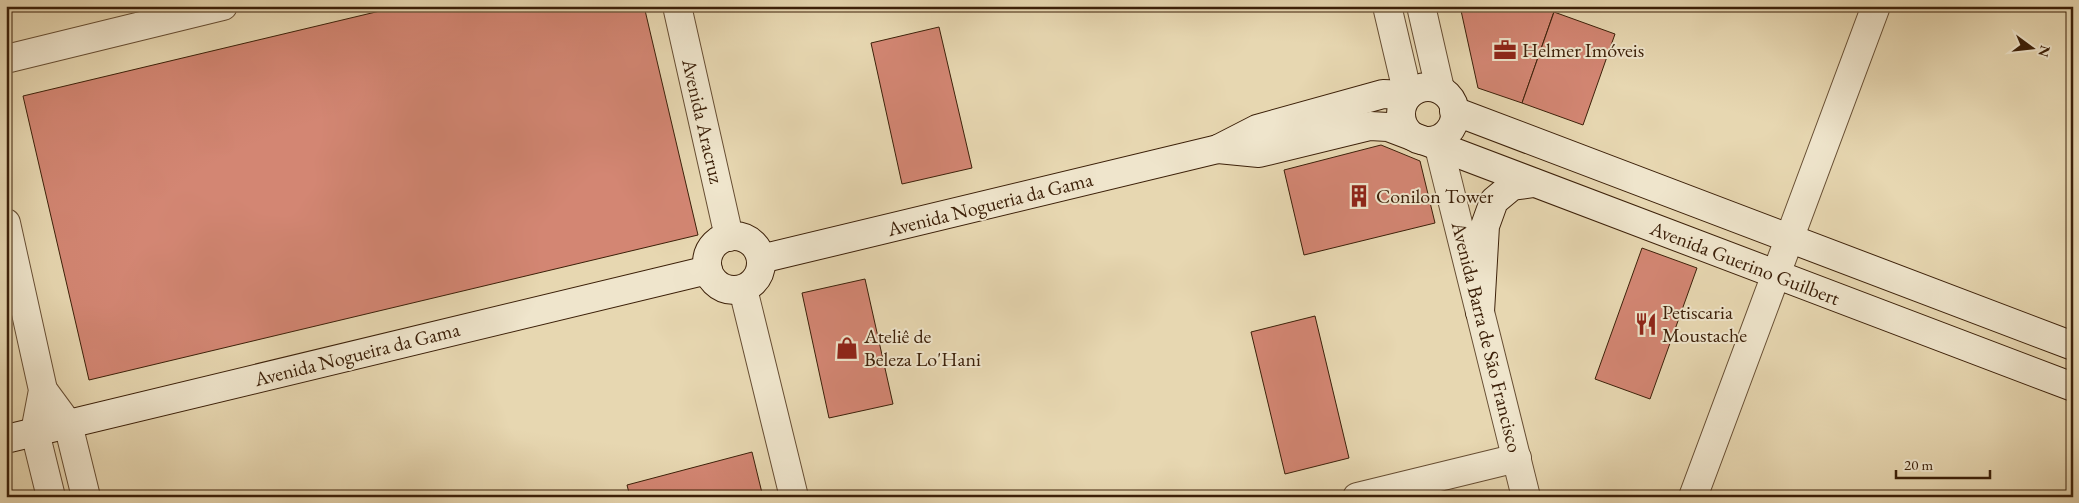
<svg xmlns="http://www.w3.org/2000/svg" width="2079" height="503" font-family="'EB Garamond',serif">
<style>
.building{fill:#d38673;stroke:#3c2009}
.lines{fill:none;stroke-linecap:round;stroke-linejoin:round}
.minor-casing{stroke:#674e33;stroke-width:30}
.tertiary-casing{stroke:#674e33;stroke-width:30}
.secondary-casing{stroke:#3c2009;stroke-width:30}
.minor{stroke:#efe5cc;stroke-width:28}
.tertiary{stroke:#efe5cc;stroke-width:28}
.secondary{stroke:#efe5cc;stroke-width:28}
.labels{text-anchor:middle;stroke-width:4;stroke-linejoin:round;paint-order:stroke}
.poi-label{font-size:20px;fill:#3c2009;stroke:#efe5cc;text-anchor:start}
.street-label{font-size:20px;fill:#3c2009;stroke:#efe5cc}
</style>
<rect width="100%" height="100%" fill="#e7d7b1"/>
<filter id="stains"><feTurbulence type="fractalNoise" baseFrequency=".004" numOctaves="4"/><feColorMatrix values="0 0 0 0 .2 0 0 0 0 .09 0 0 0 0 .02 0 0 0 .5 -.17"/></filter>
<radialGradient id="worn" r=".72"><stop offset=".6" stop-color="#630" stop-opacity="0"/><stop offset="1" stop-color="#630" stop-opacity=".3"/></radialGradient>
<!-- building -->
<g class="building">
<polygon points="401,6 644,6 698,235 89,380 23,96"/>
<polygon points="1460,6 1556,6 1522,103 1478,88"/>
<polygon points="1554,12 1615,34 1583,125 1522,103"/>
<polygon points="939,27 972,168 902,184 871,43"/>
<polygon points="1381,145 1420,161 1435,223 1304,255 1284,170"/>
<polygon points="1642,248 1697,268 1650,399 1595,379"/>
<polygon points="865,279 893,404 829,418 802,293"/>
<polygon points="1315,316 1349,458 1285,474 1251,332"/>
<polygon points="752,452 763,497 630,497 627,485"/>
</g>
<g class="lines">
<defs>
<g id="minor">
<polyline points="677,6 729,237"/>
<polyline points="1387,6 1408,95"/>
<polyline points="1421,6 1440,89"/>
<polyline points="6,59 223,6"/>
<polyline points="6,223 43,390 35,432 51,497"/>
<polyline points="743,289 794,497"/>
<polyline points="43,390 68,424 86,497"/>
<polyline points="1357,497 1517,458"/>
<polyline points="1693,497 1876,6"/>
</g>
<polyline id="tertiary" points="1439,147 1526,497"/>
<g id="secondary">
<circle cx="1428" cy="114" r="27"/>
<polyline points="1454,111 2073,346"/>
<polyline points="1218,149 1259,153 1370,126 1388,127 2073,387"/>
<circle cx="734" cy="263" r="27"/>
<polyline points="761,259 1218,149 1257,129 1383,94 1408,95"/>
<polyline points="1480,312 1485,226 1494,201 1512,186 1534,183"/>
<polyline points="6,439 708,270"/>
</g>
</defs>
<!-- minor casing -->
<use href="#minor" class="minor-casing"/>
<!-- tertiary casing -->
<use href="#tertiary" class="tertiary-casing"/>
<!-- secondary casing -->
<use href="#secondary" class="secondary-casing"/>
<!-- minor -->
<use href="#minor" class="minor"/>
<!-- tertiary -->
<use href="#tertiary" class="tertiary"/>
<!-- secondary -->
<use href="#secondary" class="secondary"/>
</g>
<!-- icons -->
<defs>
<symbol id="office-bare" viewBox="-9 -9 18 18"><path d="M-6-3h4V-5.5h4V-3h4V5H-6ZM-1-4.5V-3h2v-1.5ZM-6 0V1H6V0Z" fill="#8f2418" stroke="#efe5cc" stroke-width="2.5" paint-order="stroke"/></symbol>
<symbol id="building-bare" viewBox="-9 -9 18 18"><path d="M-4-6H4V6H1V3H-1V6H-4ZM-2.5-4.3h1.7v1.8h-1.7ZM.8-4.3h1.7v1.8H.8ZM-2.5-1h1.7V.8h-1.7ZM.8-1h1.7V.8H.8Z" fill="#8f2418" stroke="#efe5cc" stroke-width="2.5" paint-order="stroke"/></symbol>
<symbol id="restaurant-bare" viewBox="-9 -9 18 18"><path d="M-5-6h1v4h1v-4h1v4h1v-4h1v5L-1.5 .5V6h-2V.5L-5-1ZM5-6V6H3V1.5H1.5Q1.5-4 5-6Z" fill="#8f2418" stroke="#efe5cc" stroke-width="2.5" paint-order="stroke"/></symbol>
<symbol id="shop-bare" viewBox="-9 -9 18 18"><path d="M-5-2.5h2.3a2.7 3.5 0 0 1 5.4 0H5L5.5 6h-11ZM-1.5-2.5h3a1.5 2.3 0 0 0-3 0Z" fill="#8f2418" stroke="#efe5cc" stroke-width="2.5" paint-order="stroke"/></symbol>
</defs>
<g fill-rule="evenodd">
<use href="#office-bare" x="1489" y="34" width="32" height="32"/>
<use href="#building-bare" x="1343" y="180" width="32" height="32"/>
<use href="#restaurant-bare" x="1630" y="308" width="32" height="32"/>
<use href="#shop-bare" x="831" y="332" width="32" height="32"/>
</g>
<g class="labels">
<!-- poi labels -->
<g class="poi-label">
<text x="1522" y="57">Helmer Imóveis</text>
<text x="1376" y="203">Conilon Tower</text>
<text x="1662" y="319">Petiscaria<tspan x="1662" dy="23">Moustache</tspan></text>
<text x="864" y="343">Ateliê de<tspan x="864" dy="23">Beleza Lo'Hani</tspan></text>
</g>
<!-- street labels -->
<g class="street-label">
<text transform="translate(703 121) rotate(77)" y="7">Avenida Aracruz</text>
<text transform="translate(990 204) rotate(-14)" y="7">Avenida Nogueria da Gama</text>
<text transform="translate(1745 263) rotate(21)" y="7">Avenida Guerino Guilbert</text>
<text transform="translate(1487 337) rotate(76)" y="7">Avenida Barra de São Francisco</text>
<text transform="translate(357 354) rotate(-14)" y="7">Avenida Nogueira da Gama</text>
</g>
</g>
<!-- margin -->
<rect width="2079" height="503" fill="none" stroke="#e7d7b1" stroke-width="25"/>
<rect x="8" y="8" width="2064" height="488" fill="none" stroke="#3c2009" stroke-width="2.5"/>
<rect x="12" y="12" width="2054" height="478" fill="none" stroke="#3c2009"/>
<!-- north arrow -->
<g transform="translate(2032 48) rotate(105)" stroke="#efe5cc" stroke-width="4" paint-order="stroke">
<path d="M0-4L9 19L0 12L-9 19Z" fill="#3c2009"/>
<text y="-8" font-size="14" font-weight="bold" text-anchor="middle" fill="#3c2009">N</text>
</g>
<!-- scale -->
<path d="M1896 470v8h94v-8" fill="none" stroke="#3c2009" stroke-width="2.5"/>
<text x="1904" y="470" font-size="15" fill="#3c2009" stroke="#efe5cc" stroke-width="4" paint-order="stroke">20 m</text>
<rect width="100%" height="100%" filter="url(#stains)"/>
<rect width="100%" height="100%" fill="url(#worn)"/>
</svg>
